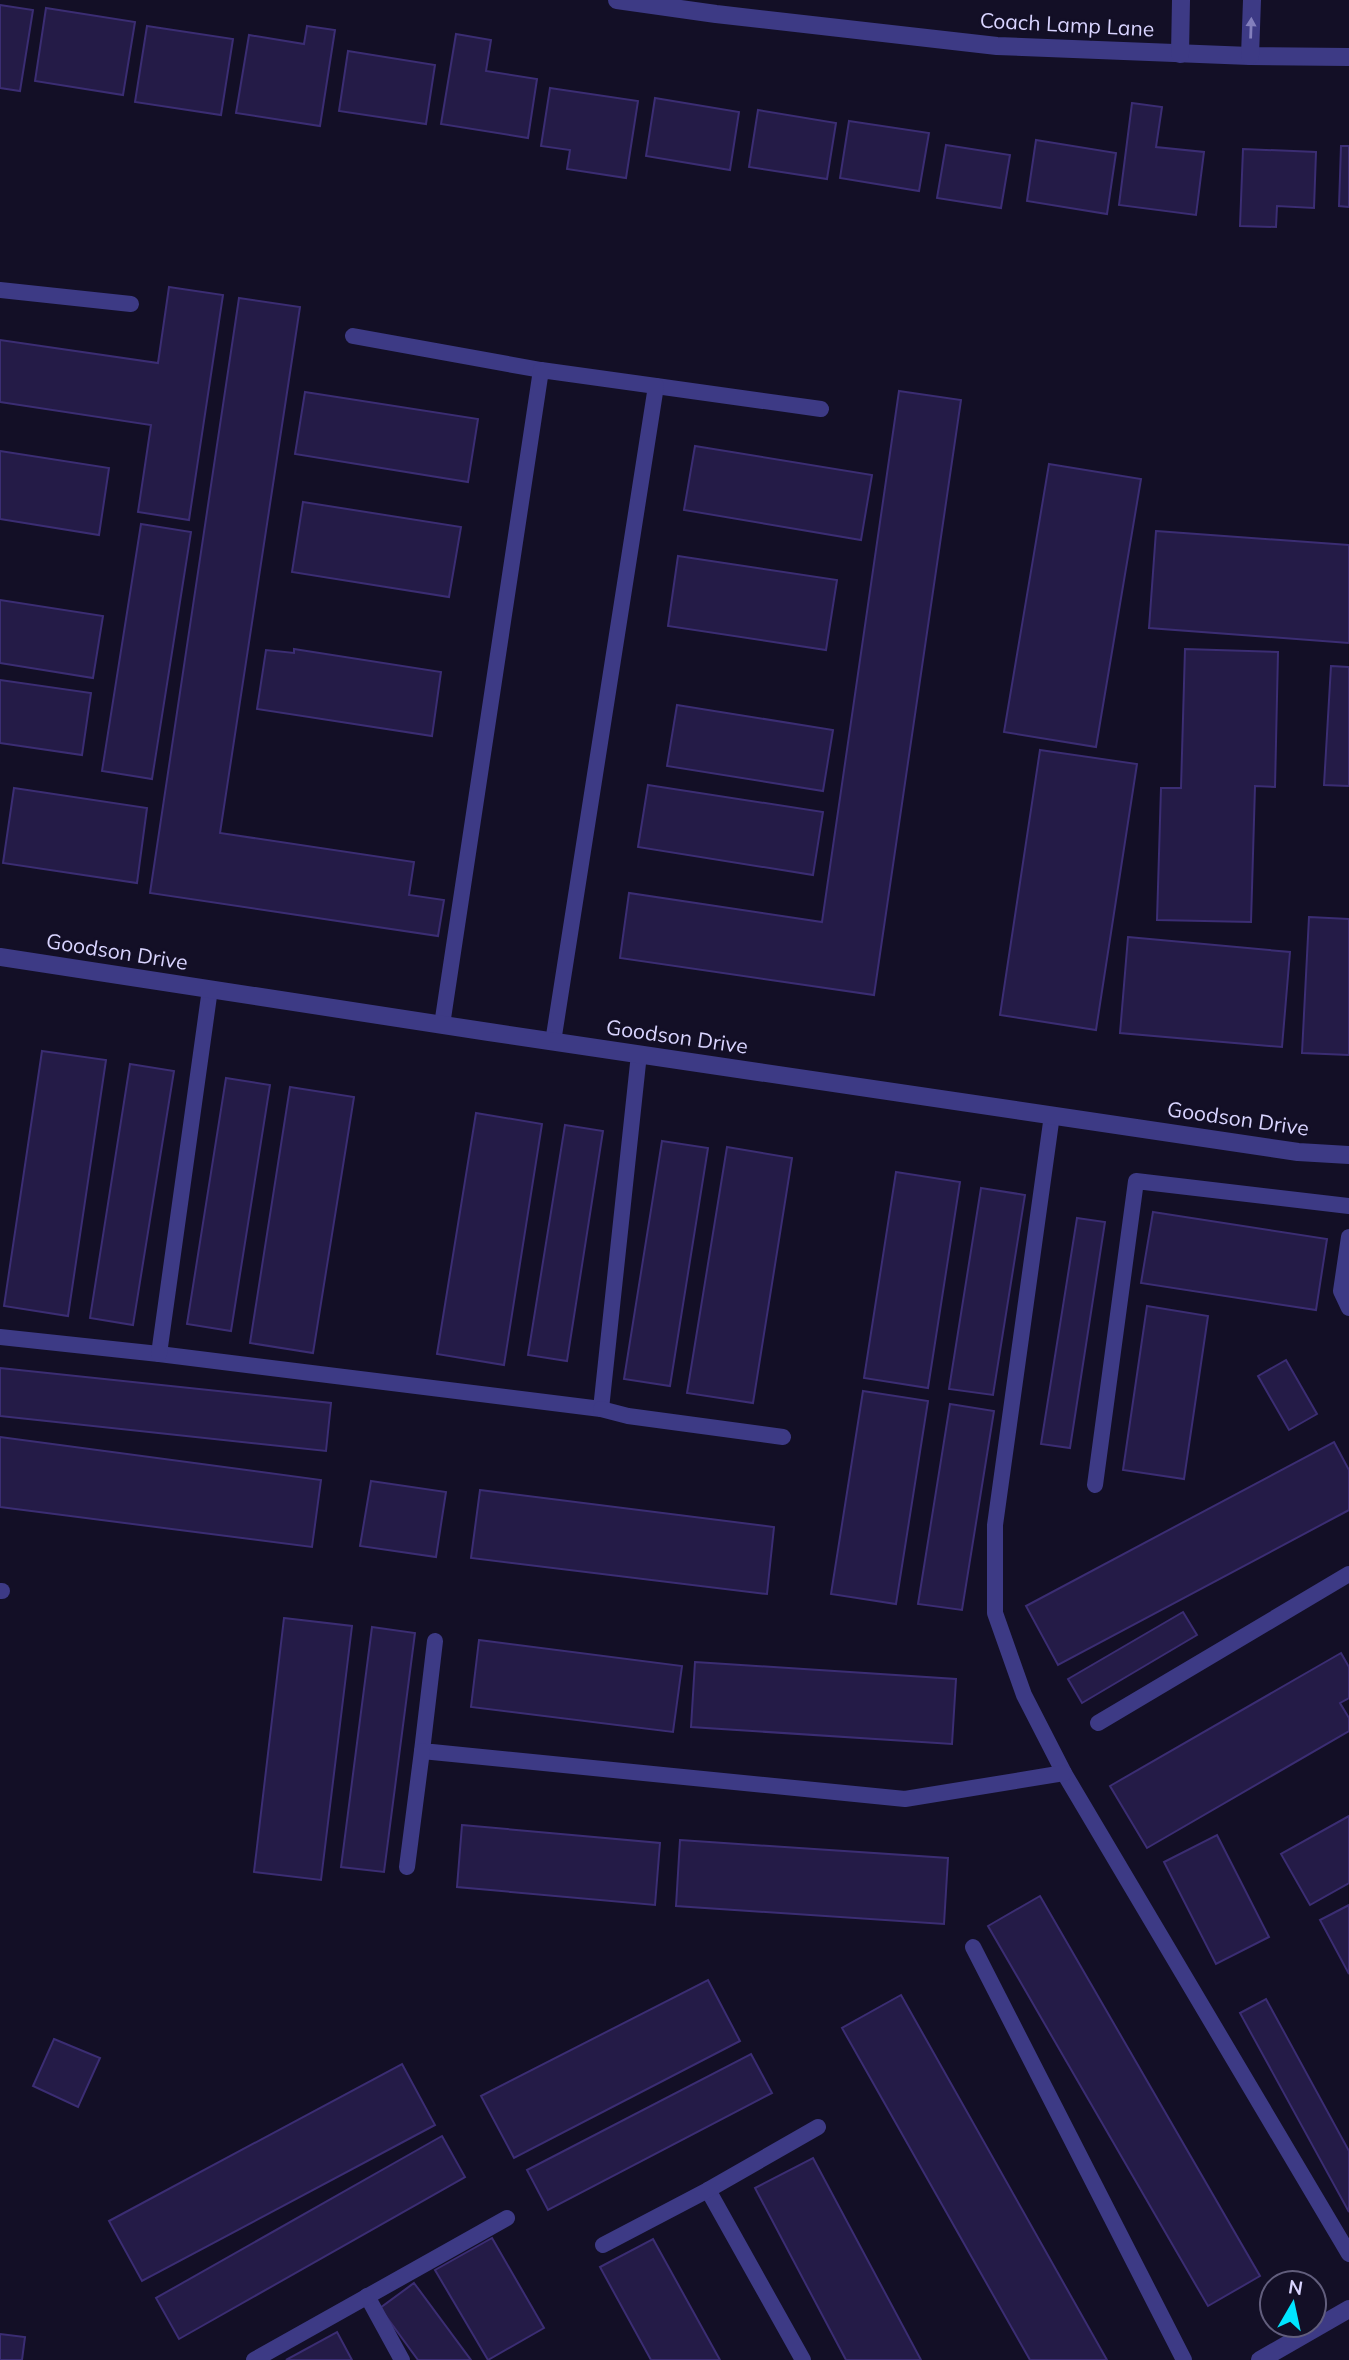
<svg xmlns="http://www.w3.org/2000/svg" width="1349" height="2360" font-family="Mulish,sans-serif">
<style>
.building{fill:#241b47;stroke:#3b2d73;stroke-width:2}
.lines{fill:none;stroke-linecap:round;stroke-linejoin:round}
.service{stroke:#3d3a85;stroke-width:16}
.minor{stroke:#3d3a85;stroke-width:18}
.tertiary{stroke:#3d3a85;stroke-width:18}
.oneway{fill:#837fbc}
.labels{text-anchor:middle;stroke-width:5;stroke-linejoin:round;paint-order:stroke}
.street-label{font-size:21px;fill:#d9d4ff;stroke:#130f26}
</style>
<rect width="100%" height="100%" fill="#130f26"/>
<!-- building -->
<g class="building">
<polygon points="0,5 33,10 20,91 0,88"/>
<polygon points="46,8 135,22 123,95 35,81"/>
<polygon points="147,26 233,39 221,115 135,102"/>
<polygon points="307,26 335,30 320,126 236,113 249,35 304,44"/>
<polygon points="456,34 491,40 486,71 537,79 528,138 441,124"/>
<polygon points="348,51 435,65 426,124 339,111"/>
<polygon points="550,88 638,101 626,178 567,169 570,150 541,146"/>
<polygon points="655,98 739,112 730,170 646,156"/>
<polygon points="1132,103 1162,107 1156,147 1204,152 1196,215 1119,205"/>
<polygon points="758,110 836,123 827,179 749,167"/>
<polygon points="849,121 929,133 919,191 840,178"/>
<polygon points="1036,140 1116,153 1107,214 1027,201"/>
<polygon points="946,145 1010,155 1001,208 937,198"/>
<polygon points="1341,146 1349,146 1349,207 1339,206"/>
<polygon points="1243,149 1316,152 1314,208 1277,206 1276,227 1240,226"/>
<polygon points="169,287 223,295 189,520 138,512 151,425 0,402 0,340 158,363"/>
<polygon points="239,298 300,307 220,833 414,862 409,895 444,900 438,936 150,893"/>
<polygon points="899,391 961,400 874,995 620,958 629,893 822,922"/>
<polygon points="305,392 478,419 468,482 295,454"/>
<polygon points="695,446 872,475 861,540 684,510"/>
<polygon points="0,451 109,468 99,535 0,519"/>
<polygon points="1049,464 1141,479 1096,747 1004,732"/>
<polygon points="303,502 461,527 449,597 292,572"/>
<polygon points="141,524 191,532 152,779 102,771"/>
<polygon points="1156,531 1349,545 1349,643 1149,628"/>
<polygon points="678,556 837,580 826,650 668,626"/>
<polygon points="0,600 103,616 93,678 0,663"/>
<polygon points="294,649 441,672 432,736 257,709 266,650 294,653"/>
<polygon points="1185,649 1278,652 1275,787 1255,786 1251,922 1157,920 1161,788 1181,788"/>
<polygon points="1331,666 1349,667 1349,786 1324,785"/>
<polygon points="0,680 91,693 82,755 0,743"/>
<polygon points="677,705 833,730 823,791 667,766"/>
<polygon points="1040,750 1137,764 1096,1030 1000,1015"/>
<polygon points="648,785 823,812 813,875 638,847"/>
<polygon points="14,788 147,808 137,883 3,863"/>
<polygon points="1309,917 1349,919 1349,1055 1302,1053"/>
<polygon points="1128,937 1290,952 1282,1047 1120,1033"/>
<polygon points="42,1051 106,1060 68,1316 4,1306"/>
<polygon points="130,1064 174,1071 133,1325 90,1318"/>
<polygon points="226,1078 270,1085 231,1331 187,1324"/>
<polygon points="290,1087 354,1097 313,1353 250,1343"/>
<polygon points="476,1113 542,1124 504,1365 437,1354"/>
<polygon points="565,1125 603,1131 567,1361 528,1355"/>
<polygon points="662,1141 708,1148 670,1386 624,1379"/>
<polygon points="727,1147 792,1158 753,1403 687,1393"/>
<polygon points="896,1172 960,1182 928,1388 864,1378"/>
<polygon points="981,1188 1025,1195 993,1395 949,1389"/>
<polygon points="1153,1212 1327,1239 1316,1310 1141,1283"/>
<polygon points="1077,1218 1105,1222 1070,1448 1041,1444"/>
<polygon points="1147,1306 1208,1316 1184,1479 1123,1470"/>
<polygon points="1286,1360 1317,1414 1289,1430 1258,1376"/>
<polygon points="0,1368 331,1403 326,1451 0,1416"/>
<polygon points="863,1391 928,1401 896,1604 831,1594"/>
<polygon points="950,1404 994,1411 962,1610 918,1604"/>
<polygon points="0,1437 321,1480 312,1547 0,1507"/>
<polygon points="1334,1442 1349,1470 1349,1510 1058,1665 1026,1606"/>
<polygon points="371,1481 446,1492 436,1557 360,1546"/>
<polygon points="480,1490 774,1527 767,1594 471,1558"/>
<polygon points="1183,1612 1197,1635 1082,1703 1068,1679"/>
<polygon points="284,1618 352,1626 321,1880 254,1872"/>
<polygon points="372,1627 415,1633 384,1872 341,1867"/>
<polygon points="479,1640 682,1666 673,1732 471,1707"/>
<polygon points="1341,1653 1349,1667 1349,1698 1340,1703 1349,1718 1349,1731 1147,1848 1110,1786"/>
<polygon points="695,1662 956,1679 952,1744 691,1727"/>
<polygon points="1349,1816 1349,1883 1310,1905 1281,1854"/>
<polygon points="462,1825 660,1843 655,1905 457,1887"/>
<polygon points="1217,1835 1269,1937 1216,1964 1164,1862"/>
<polygon points="680,1840 948,1858 944,1924 676,1906"/>
<polygon points="1040,1896 1260,2276 1208,2306 988,1926"/>
<polygon points="1349,1905 1349,1974 1320,1920"/>
<polygon points="708,1980 740,2041 514,2158 481,2096"/>
<polygon points="901,1995 1107,2360 1030,2360 842,2028"/>
<polygon points="1266,1999 1349,2151 1349,2212 1240,2013"/>
<polygon points="54,2039 100,2058 78,2107 33,2086"/>
<polygon points="751,2054 772,2093 548,2210 527,2170"/>
<polygon points="402,2064 435,2125 142,2281 109,2221"/>
<polygon points="442,2136 465,2177 179,2339 156,2298"/>
<polygon points="813,2158 921,2360 846,2360 755,2188"/>
<polygon points="492,2238 544,2328 488,2360 435,2270"/>
<polygon points="653,2239 720,2360 651,2360 600,2267"/>
<polygon points="414,2283 471,2360 418,2360 380,2308"/>
<polygon points="337,2332 352,2360 286,2360"/>
<polygon points="0,2334 25,2337 22,2360 0,2360"/>
</g>
<g class="lines">
<!-- service -->
<g class="service">
<polyline points="0,290 131,304"/>
<polyline points="353,336 541,370"/>
<polyline points="656,386 821,409"/>
<polyline points="442,1025 541,370 656,386 553,1042"/>
<polyline points="1052,1115 995,1525 995,1613 1024,1695 1064,1773 1349,2254"/>
<polyline points="1349,1237 1341,1291 1349,1308"/>
<polyline points="0,1337 159,1354 601,1409 639,1054"/>
<polyline points="159,1354 210,989"/>
<polyline points="601,1409 628,1416 783,1437"/>
<polyline points="1095,1485 1136,1181 1349,1206"/>
<polyline points="0,1591 2,1591"/>
<polyline points="435,1641 422,1751 905,1799 1064,1773"/>
<polyline points="1098,1723 1349,1574"/>
<polyline points="407,1867 422,1751"/>
<polyline points="973,1947 1184,2360"/>
<polyline points="708,2190 803,2360"/>
<polyline points="603,2245 708,2190 818,2127"/>
<polyline points="367,2296 402,2360"/>
<polyline points="254,2360 507,2218"/>
</g>
<!-- minor -->
<g class="minor">
<polyline points="617,0 716,14 997,46 1250,56 1349,57"/>
<polyline points="1180,54 1181,0"/>
<polyline points="1250,56 1252,0"/>
<polyline points="1260,2360 1349,2309"/>
</g>
<!-- tertiary -->
<polyline class="tertiary" points="0,957 489,1032 1298,1152 1349,1155"/>
</g>
<!-- one-way arrows -->
<defs><path id="oneway-solid" d="M-6-.8H1V-3.2L6.5 0L1 3.2V.8H-6Z" transform="scale(1.75)"/></defs>
<use class="oneway" href="#oneway-solid" transform="translate(1251 28) rotate(-88)"/>
<g class="labels">
<!-- street labels -->
<g class="street-label">
<text transform="translate(1067 25) rotate(3)" y="7">Coach Lamp Lane</text>
<text transform="translate(117 952) rotate(9)" y="7">Goodson Drive</text>
<text transform="translate(677 1037) rotate(8)" y="7">Goodson Drive</text>
<text transform="translate(1238 1119) rotate(8)" y="7">Goodson Drive</text>
</g>
</g>
<!-- north arrow -->
<g transform="translate(1293 2304) rotate(9)"><circle r="33" fill="#130f26" stroke="#625e7d" stroke-width="2"/>
<path d="M0-5L12 26L0 18L-12 26Z" fill="#00e5ff"/>
<text y="-10" font-size="19" font-weight="bold" text-anchor="middle" fill="#d9d4ff">N</text>
</g>
</svg>
